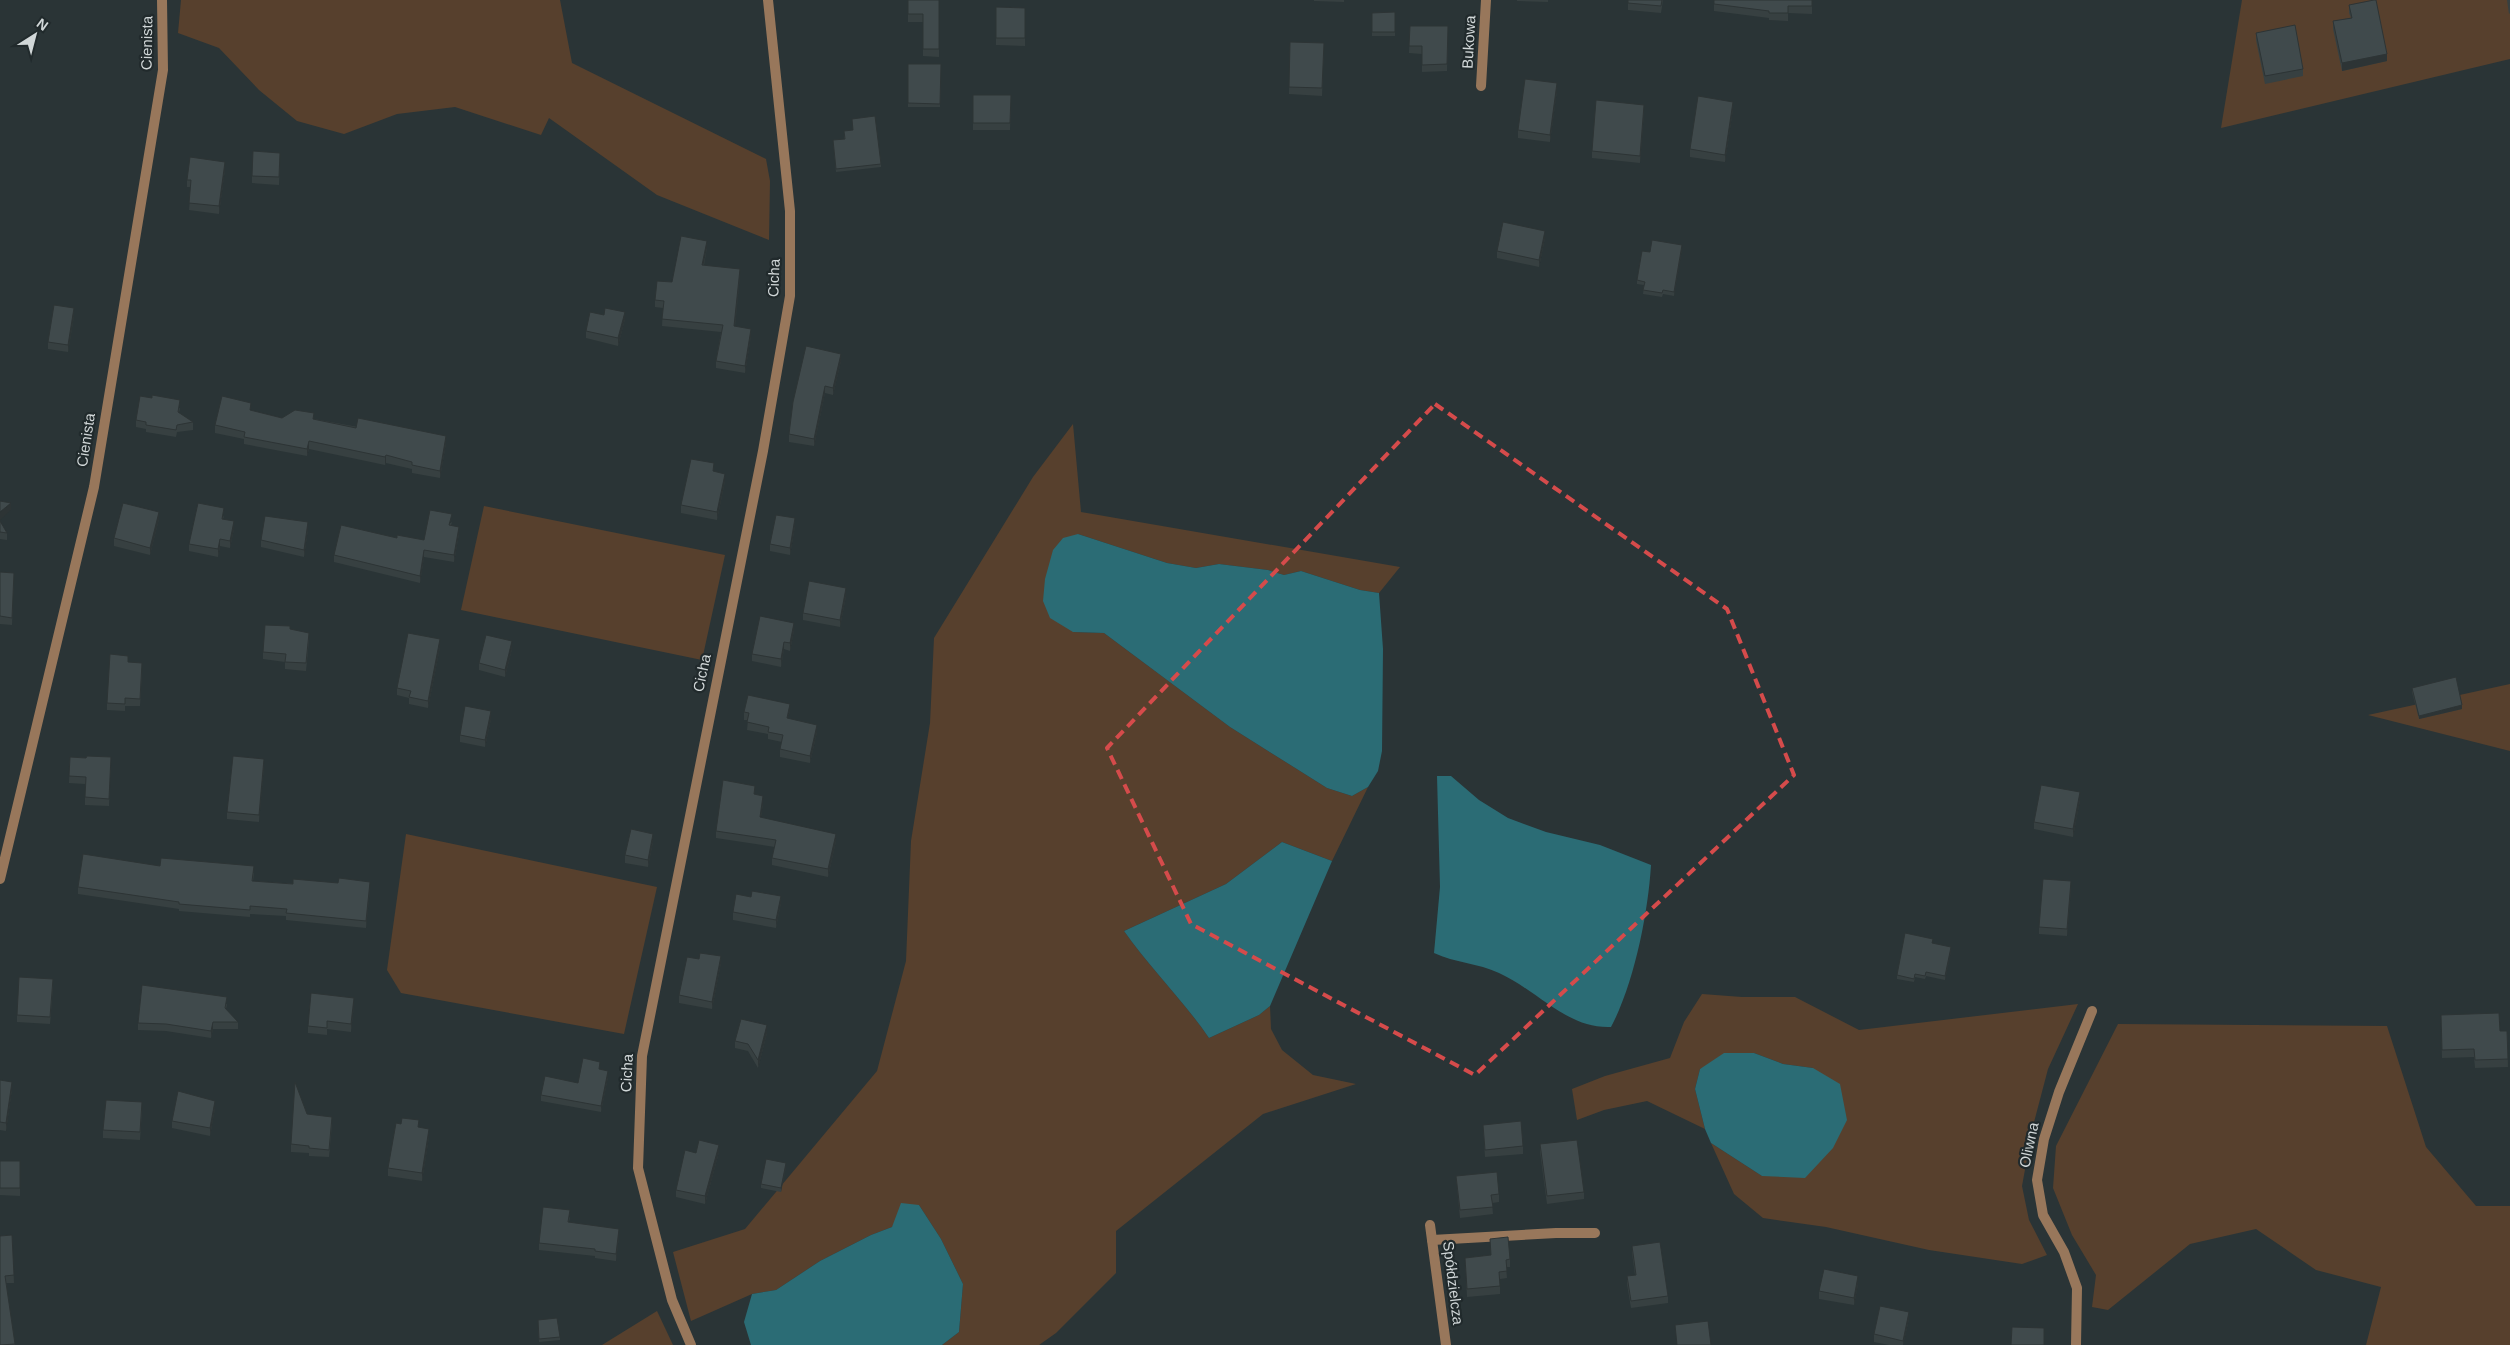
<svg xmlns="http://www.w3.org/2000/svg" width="2510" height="1345" font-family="Arial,sans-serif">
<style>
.green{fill:#57402d}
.water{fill:#2b6c75}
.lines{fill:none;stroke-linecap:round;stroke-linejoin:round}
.minor{stroke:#98775b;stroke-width:10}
.wall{fill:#374041}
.shaded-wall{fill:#2d3435}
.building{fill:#404a4c;stroke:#2d3435}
.marked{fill:none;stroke:#d54b4b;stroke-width:4;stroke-dasharray:10 6;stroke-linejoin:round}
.labels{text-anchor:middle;stroke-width:4.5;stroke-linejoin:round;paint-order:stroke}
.street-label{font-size:15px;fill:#d1d7d8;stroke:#212a2c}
</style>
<rect width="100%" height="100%" fill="#2a3436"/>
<!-- green -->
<g class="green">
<polygon points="181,0 560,0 572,63 766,159 770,181 769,240 657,195 549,118 541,135 455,107 397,114 344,134 297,121 259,90 219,48 178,33"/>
<polygon points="2242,0 2510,0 2510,59 2221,128"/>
<path d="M1073,424l8,88 319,55 -21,26 -19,-3 -59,-19 -17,4 -16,-5 -49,-6 -23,4 -29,-5 -89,-29 -5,98 31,1 126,94 97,61 25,8 16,-9 -36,74 -50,-19 -56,42 -102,47c26,37 59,69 85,107l50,-23 11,-9 1,23 11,21 31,25 43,9 -93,30 -147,117v42l-60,60 -17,12h-97l17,-13 4,-48 -22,-45 -22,-34 -27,22 -21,8 -51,26 -44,29 -24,4 -61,27 -18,-69 72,-23 132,-158 29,-110 5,-120 19,-118 4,-85 99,-161z"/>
<polygon points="484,506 725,555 702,660 461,610"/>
<polygon points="2510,684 2510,751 2368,715"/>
<polygon points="406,834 657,887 624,1034 401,993 387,970"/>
<polygon points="1702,994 1742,997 1795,997 1859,1030 2078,1004 2048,1069 2033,1126 2022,1186 2029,1220 2047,1255 2022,1264 1929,1250 1826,1227 1763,1218 1734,1194 1711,1143 1762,1176 1813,1068 1783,1064 1754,1053 1700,1069 1695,1089 1705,1129 1647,1101 1604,1110 1577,1120 1572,1089 1605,1076 1670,1058 1684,1022"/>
<polygon points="2118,1024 2387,1026 2426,1147 2476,1206 2510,1206 2510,1345 2366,1345 2381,1287 2316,1270 2256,1229 2190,1244 2108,1310 2092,1307 2096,1275 2072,1235 2053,1188 2056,1146"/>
<polygon points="657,1311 673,1345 602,1345"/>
</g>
<!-- water -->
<g class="water">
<polygon points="1078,534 1167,563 1196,568 1219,564 1268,570 1284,575 1301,571 1360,590 1379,593 1383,649 1382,751 1378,771 1368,787 1352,796 1327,788 1230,727 1104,633 1073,632 1050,618 1043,601 1045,579 1053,550 1063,538"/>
<path d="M1437,776h14l28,24 29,18 38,14 54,13 51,20c-3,49 -17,119 -40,162 -44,2 -74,-37 -112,-54 -21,-10 -44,-10 -65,-20l6,-66z"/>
<path d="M1282,842l50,19 -62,145 -11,9 -50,23c-26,-38 -59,-70 -85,-107l102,-47z"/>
<polygon points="1724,1053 1754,1053 1783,1064 1813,1068 1840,1084 1847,1120 1833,1148 1805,1178 1762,1176 1711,1143 1705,1129 1695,1089 1700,1069"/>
<polygon points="901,1203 919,1205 941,1239 963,1284 959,1332 942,1345 751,1345 744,1322 752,1294 776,1290 820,1261 871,1235 892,1227"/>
</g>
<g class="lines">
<!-- minor -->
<g class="minor">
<polyline points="1481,86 1486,0"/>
<polyline points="0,879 94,487 163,70 162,0"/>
<polyline points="1430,1225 1446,1345"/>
<polyline points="1432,1240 1556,1233 1595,1233"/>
<polyline points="691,1345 672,1300 638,1168 642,1056 763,451 790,296 790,211 768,0"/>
<polyline points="2076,1345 2077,1288 2064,1252 2043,1215 2037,1180 2044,1139 2059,1092 2092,1011"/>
</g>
</g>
<!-- wall -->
<g class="wall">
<polygon points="908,0 939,0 939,57 923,56 923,22 908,22"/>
<polygon points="1314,0 1344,0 1344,2 1314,1"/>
<polygon points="1517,0 1548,0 1548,2 1517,1"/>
<polygon points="1628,0 1663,0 1661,13 1628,10"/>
<polygon points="1812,0 1812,14 1788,13 1788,21 1769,20 1769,18 1714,11 1714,4"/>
<polygon points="2507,0 2510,0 2510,13 2509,14"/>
<polygon points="2349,5 2387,61 2342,71 2333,29 2333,21 2351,18 2349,13"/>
<polygon points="996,7 1025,8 1025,46 996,45"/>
<polygon points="1395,12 1395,36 1372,36 1372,13"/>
<polygon points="1410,26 1448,26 1447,71 1422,72 1422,54 1409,53"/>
<polygon points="2256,33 2303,69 2303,76 2265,84 2256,40"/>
<polygon points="1290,42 1324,43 1322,96 1289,94"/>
<polygon points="908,64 941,64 940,107 908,107"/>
<polygon points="1557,90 1550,142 1518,138 1518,130"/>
<polygon points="973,95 1011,95 1010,130 973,130"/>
<polygon points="1733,109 1725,162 1690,157 1690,149"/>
<polygon points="1644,112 1640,163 1592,158 1592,151"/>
<polygon points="852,119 881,164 881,167 836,172 833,140 844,139 844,131 853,130"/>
<polygon points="280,160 279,185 252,183 252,176"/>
<polygon points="225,169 219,214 189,210 191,187 187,187 187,180"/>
<polygon points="1545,238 1539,267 1497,258 1497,251"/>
<polygon points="707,248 704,265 740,276 735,326 751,336 745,373 716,368 716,361 721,332 662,326 663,308 655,307 655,300"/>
<polygon points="1682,249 1674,296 1663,294 1662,297 1643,294 1644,285 1637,284 1637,280 1650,252"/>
<polygon points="74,316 68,352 48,349 48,342"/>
<polygon points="625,319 618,346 586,338 586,331"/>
<polygon points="841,361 833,395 825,393 814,446 789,442 789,434"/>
<polygon points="180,408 179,413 193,422 193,430 177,432 176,437 146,432 146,429 136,427 136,420"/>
<polygon points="251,411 282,418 314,419 446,443 440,478 412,473 412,469 386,463 385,465 309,449 307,456 244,444 244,439 215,433 215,425"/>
<polygon points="725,481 717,520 681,513 681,505"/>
<polygon points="224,516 223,519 234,529 230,548 220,546 218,557 189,551 189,544"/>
<polygon points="159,519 150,555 114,546 114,538"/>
<polygon points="0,521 7,533 7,540 0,539"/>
<polygon points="452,522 451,525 459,534 454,562 424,557 420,583 334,562 334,555 397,538 424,540"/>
<polygon points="795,526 790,555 770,551 770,544"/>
<polygon points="308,529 304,557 261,547 261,540"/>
<polygon points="0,572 14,573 12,625 0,624"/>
<polygon points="846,596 840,627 803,620 803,613"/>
<polygon points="290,629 309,640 306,671 285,669 285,662 263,659 263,652"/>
<polygon points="794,630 790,651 784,649 781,667 752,661 752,654"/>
<polygon points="440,647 428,708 409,704 409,698 397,695 397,688"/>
<polygon points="512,649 505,677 479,670 479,663"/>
<polygon points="128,662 142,671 140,706 125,706 125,711 107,710 107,703"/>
<polygon points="2412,688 2462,709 2419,719 2412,692"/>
<polygon points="790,711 788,718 817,732 810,763 780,757 780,749 782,742 768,739 768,734 747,730 748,720 744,720 744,712"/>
<polygon points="491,719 485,747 460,742 460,735"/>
<polygon points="70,757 86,758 111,757 109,806 85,805 85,784 69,783"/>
<polygon points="264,766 259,822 227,819 227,812"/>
<polygon points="755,795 763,803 761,817 836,841 828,877 772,865 772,858 775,847 716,838 716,831"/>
<polygon points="2080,800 2073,837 2034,829 2034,822"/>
<polygon points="653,842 648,867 625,863 625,855"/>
<polygon points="160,866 254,873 253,881 370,889 366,928 286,920 286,916 250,914 250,917 179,911 179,909 78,894 78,887"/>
<polygon points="2071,889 2067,936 2039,934 2039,927"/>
<polygon points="781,903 776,928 733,920 733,912"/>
<polygon points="1933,944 1951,951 1945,980 1926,976 1925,979 1915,977 1914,982 1897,979 1897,975"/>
<polygon points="699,959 721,963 712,1009 679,1003 679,995"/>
<polygon points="53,986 50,1024 17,1022 17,1015"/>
<polygon points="227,1004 226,1009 238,1022 238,1029 213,1029 211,1038 166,1031 138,1030 138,1023"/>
<polygon points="354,1005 351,1032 327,1029 327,1035 308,1033 308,1026"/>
<polygon points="2441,1015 2500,1031 2507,1031 2508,1067 2475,1068 2474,1057 2442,1058"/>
<polygon points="767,1033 758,1068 748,1051 735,1048 735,1041"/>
<polygon points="600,1069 608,1077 601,1112 541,1101 541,1095 578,1083"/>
<polygon points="0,1080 12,1089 6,1131 0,1130"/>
<polygon points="215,1108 210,1136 172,1128 172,1121"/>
<polygon points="142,1110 140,1140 103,1138 103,1130"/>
<polygon points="307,1114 332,1124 329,1157 309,1156 309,1153 291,1152 291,1144"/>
<polygon points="1483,1125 1523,1146 1523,1154 1485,1157"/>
<polygon points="419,1127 429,1137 422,1181 388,1176 388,1168"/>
<polygon points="1540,1144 1584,1192 1584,1199 1547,1204 1540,1152"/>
<polygon points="719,1152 705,1204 676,1197 676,1190 696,1153"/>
<polygon points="0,1161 20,1161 20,1196 0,1195"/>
<polygon points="786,1167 781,1192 761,1188 761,1184"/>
<polygon points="1456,1176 1499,1194 1499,1202 1492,1203 1493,1214 1460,1218"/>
<polygon points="570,1217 569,1222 619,1236 616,1261 595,1258 595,1256 539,1250 539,1243"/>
<polygon points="12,1235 14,1283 6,1283 15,1345 0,1345 0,1236"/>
<polygon points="1490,1239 1510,1259 1510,1267 1506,1267 1507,1278 1500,1279 1500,1294 1467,1297 1465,1258 1491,1255"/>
<polygon points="1632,1246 1668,1296 1668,1303 1631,1308 1627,1284 1627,1276 1635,1275 1632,1253"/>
<polygon points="1858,1284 1854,1305 1819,1299 1819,1291"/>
<polygon points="1909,1319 1903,1345 1889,1345 1874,1342 1874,1334"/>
<polygon points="538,1324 560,1337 560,1340 539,1342"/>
</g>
<!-- shaded-wall -->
<g class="shaded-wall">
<polygon points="2387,54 2387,61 2342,71 2342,63"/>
<polygon points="1557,83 1557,90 1550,142 1550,135"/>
<polygon points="1733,102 1733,109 1725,162 1725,155"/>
<polygon points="1644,105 1644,112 1640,163 1640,156"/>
<polygon points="225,162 225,169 219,214 219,206"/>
<polygon points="1545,231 1545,238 1539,267 1539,260"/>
<polygon points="707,241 707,248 702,272 702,265"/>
<polygon points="1682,245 1682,249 1674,296 1674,292"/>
<polygon points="740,269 740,276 734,333 734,326"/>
<polygon points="74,308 74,316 68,352 68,345"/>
<polygon points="625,312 625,319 618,346 618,338"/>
<polygon points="751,329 751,336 745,373 745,366"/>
<polygon points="841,354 841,361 833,395 833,388"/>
<polygon points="825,386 825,393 814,446 814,439"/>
<polygon points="446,436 446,443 440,478 440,471"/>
<polygon points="309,441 309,449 307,456 307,449"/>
<polygon points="386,455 386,463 385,465 385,457"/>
<polygon points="725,474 725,481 717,520 717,512"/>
<polygon points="11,503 11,510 0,520 0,512"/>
<polygon points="159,512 159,519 150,555 150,548"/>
<polygon points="795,518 795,526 790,555 790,548"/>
<polygon points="234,521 234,529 230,548 230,541"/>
<polygon points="308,522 308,529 304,557 304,550"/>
<polygon points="459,527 459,534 454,562 454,555"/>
<polygon points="220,539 220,546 218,557 218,549"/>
<polygon points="424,550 424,557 420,583 420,576"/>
<polygon points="846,588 846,596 840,627 840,620"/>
<polygon points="794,623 794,630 790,651 790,643"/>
<polygon points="440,639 440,647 428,708 428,701"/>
<polygon points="512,641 512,649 505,677 505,670"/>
<polygon points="784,642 784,649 781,667 781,659"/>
<polygon points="790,704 790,711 787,725 787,718"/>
<polygon points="2462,705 2462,709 2419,719 2419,716"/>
<polygon points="491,711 491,719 485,747 485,740"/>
<polygon points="817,725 817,732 810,763 810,756"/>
<polygon points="264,759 264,766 259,822 259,815"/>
<polygon points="2080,792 2080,800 2073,837 2073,829"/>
<polygon points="763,796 763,803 760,824 760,817"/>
<polygon points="653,834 653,842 648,867 648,860"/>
<polygon points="836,834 836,841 828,877 828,869"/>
<polygon points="2071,881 2071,889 2067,936 2067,929"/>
<polygon points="370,882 370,889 366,928 366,921"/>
<polygon points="781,896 781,903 776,928 776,920"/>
<polygon points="1951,947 1951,951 1945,980 1945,976"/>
<polygon points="721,956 721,963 712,1009 712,1002"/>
<polygon points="354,998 354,1005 351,1032 351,1024"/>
<polygon points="213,1022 213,1029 211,1038 211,1031"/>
<polygon points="767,1025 767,1033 758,1068 758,1060"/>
<polygon points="608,1071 608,1077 601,1112 601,1106"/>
<polygon points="12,1082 12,1089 6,1131 6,1123"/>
<polygon points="215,1101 215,1108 210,1136 210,1128"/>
<polygon points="429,1129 429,1137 422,1181 422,1173"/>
<polygon points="719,1145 719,1152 705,1204 705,1196"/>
<polygon points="786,1163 786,1167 781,1192 781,1188"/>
<polygon points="619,1229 619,1236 616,1261 616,1254"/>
<polygon points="1858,1276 1858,1284 1854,1305 1854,1298"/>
<polygon points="1909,1312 1909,1319 1903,1345 1903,1341"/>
</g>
<!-- building -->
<g class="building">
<polygon points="908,0 939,0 939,49 923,49 923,14 908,14"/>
<polygon points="1628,0 1662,0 1661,6 1628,3"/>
<polygon points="1714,0 1812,0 1812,6 1788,6 1788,13 1769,13 1769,11 1714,4"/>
<polygon points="2374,0 2376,0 2387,54 2342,63 2333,21 2352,18 2349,5"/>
<polygon points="996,7 1025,8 1025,38 996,38"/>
<polygon points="1395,12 1395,32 1372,32 1372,13"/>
<polygon points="2295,25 2303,69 2265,76 2256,33"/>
<polygon points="1410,26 1448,26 1447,64 1422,65 1422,46 1409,46"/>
<polygon points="1290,42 1324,43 1322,88 1289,87"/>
<polygon points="908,64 941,64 940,104 908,103"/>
<polygon points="1525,79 1557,83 1550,135 1518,130"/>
<polygon points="973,95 1011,95 1010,123 973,123"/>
<polygon points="1698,96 1733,102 1725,155 1690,149"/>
<polygon points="1596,100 1644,105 1640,156 1592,151"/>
<polygon points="875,116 881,164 836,169 833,140 845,139 844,131 853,130 852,119"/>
<polygon points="253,151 280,153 279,177 252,176"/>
<polygon points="190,157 225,162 219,206 189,203 191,180 187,180"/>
<polygon points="1503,222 1545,231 1539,260 1497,251"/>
<polygon points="681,236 707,241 702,265 740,269 734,326 751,329 745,366 716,361 723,325 662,319 664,301 655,300 657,281 672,282"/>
<polygon points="1652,240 1682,245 1674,292 1663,290 1662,293 1643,290 1645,282 1637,280 1642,251 1650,252"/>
<polygon points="54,305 74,308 68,345 48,342"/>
<polygon points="605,308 625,312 618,338 586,331 590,312 604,315"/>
<polygon points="806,346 841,354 833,388 825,386 814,439 789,434 793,402"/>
<polygon points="152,395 180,400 178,412 193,422 177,425 176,430 146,425 146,422 136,420 140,396 152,398"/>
<polygon points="222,396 251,403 250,410 282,418 295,410 314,413 313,419 356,428 358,418 446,436 440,471 412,465 412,462 386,455 385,457 309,441 307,449 244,437 245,432 215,425"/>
<polygon points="691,459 714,463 713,471 725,474 717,512 681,505"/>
<polygon points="0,501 11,503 0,512"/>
<polygon points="123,503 159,512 150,548 114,538"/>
<polygon points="198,503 224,508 222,519 234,521 230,541 220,539 218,549 189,544"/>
<polygon points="430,510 452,514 449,525 459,527 454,555 424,550 420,576 334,555 341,525 397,538 397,535 424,540"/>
<polygon points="776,515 795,518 790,548 770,544"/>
<polygon points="265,516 308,522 304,550 261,540"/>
<polygon points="0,521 7,533 0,532"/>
<polygon points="0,572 14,573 12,618 0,616"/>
<polygon points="809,581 846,588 840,620 803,613"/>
<polygon points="760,616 794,623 790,643 784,642 781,659 752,654"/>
<polygon points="265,625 290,626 290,629 309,633 306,663 285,662 286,654 263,652"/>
<polygon points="408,633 440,639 428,701 409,697 411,691 397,688"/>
<polygon points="486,635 512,641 505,670 479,663"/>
<polygon points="110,654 128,656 128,662 142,663 140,699 125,698 125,704 107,703"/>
<polygon points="2456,677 2462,705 2419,716 2412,688"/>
<polygon points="748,695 790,704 787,718 817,725 810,756 780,749 783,735 768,732 769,727 747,722 749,713 744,712"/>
<polygon points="465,706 491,711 485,740 460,735"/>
<polygon points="87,756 111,757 109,799 85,797 86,777 69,776 70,757 86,758"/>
<polygon points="233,756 264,759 259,815 227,812"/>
<polygon points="723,780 755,786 754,794 763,796 760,817 836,834 828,869 772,858 776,840 716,831"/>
<polygon points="2041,785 2080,792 2073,829 2034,822"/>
<polygon points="631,829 653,834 648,860 625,855"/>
<polygon points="83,854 160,866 161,858 254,866 252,881 293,884 293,879 338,883 339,878 370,882 366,921 286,913 287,909 250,906 250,910 179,904 179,902 78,887"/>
<polygon points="2043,879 2071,881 2067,929 2039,927"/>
<polygon points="752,891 781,896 776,920 733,912 736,894 751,897"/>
<polygon points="1905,933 1933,939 1932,943 1951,947 1945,976 1926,972 1925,976 1915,974 1914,979 1897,975"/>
<polygon points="700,953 721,956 712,1002 679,995 687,957 699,959"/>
<polygon points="19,977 53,979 50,1017 17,1015"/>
<polygon points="142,985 227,997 225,1008 238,1022 213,1022 211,1031 166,1024 138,1023"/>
<polygon points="311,993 354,998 351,1024 327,1021 327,1028 308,1026"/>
<polygon points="2499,1013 2500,1031 2507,1031 2508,1059 2475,1060 2474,1049 2442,1050 2441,1015"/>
<polygon points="741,1019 767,1025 758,1060 748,1044 735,1041"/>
<polygon points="583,1058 600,1062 599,1069 608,1071 601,1106 541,1095 545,1076 578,1083"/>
<polygon points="0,1080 12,1082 6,1123 0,1122"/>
<polygon points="295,1082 307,1114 332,1117 329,1150 309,1148 309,1146 291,1144"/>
<polygon points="178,1091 215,1101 210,1128 172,1121"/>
<polygon points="106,1100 142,1102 140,1132 103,1130"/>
<polygon points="402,1118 419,1120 418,1127 429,1129 422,1173 388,1168 396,1123 401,1124"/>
<polygon points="1521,1121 1523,1146 1485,1150 1483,1125"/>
<polygon points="699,1140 719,1145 705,1196 676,1190 685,1150 696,1153"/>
<polygon points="1577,1140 1584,1192 1547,1196 1540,1144"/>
<polygon points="766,1159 786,1163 781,1188 761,1184"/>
<rect x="0" y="1161" width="20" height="27"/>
<polygon points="1497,1172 1499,1194 1491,1195 1493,1207 1460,1210 1456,1176"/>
<polygon points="543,1207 570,1210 568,1222 619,1229 616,1254 595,1251 595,1249 539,1243"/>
<polygon points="12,1235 14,1275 5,1276 15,1344 0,1345 0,1236"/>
<polygon points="1508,1237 1510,1259 1506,1260 1507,1271 1499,1272 1500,1286 1467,1289 1465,1258 1491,1255 1490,1239"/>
<polygon points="1660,1242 1668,1296 1631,1301 1627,1276 1636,1275 1632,1246"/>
<polygon points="1824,1269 1858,1276 1854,1298 1819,1291"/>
<polygon points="1880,1306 1909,1312 1903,1341 1874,1334"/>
<polygon points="557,1318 560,1337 539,1339 538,1320"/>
<polygon points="1708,1321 1711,1345 1677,1345 1675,1325"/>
<polygon points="2012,1327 2044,1328 2044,1345 2011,1345"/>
</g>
<!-- marked area -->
<path class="marked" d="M1435,404l292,205 67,166 -319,300 -284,-151 -84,-176z"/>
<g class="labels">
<!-- street labels -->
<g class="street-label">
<text transform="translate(1469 42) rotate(-87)" y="5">Bukowa</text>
<text transform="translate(147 43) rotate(-89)" y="5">Cienista</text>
<text transform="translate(774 278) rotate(-88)" y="5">Cicha</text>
<text transform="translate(86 440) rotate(-81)" y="5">Cienista</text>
<text transform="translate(702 673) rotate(-78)" y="5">Cicha</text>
<text transform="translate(627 1073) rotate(-87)" y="5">Cicha</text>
<text transform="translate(2029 1145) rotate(-78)" y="5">Oliwna</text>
<text transform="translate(1453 1283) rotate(83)" y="5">Spółdzielcza</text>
</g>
</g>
<!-- north arrow -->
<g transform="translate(35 35) rotate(36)" stroke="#212a2c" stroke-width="4" paint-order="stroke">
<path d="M0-4L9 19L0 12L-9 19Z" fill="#d1d7d8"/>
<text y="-8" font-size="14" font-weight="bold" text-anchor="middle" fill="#d1d7d8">N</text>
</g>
</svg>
